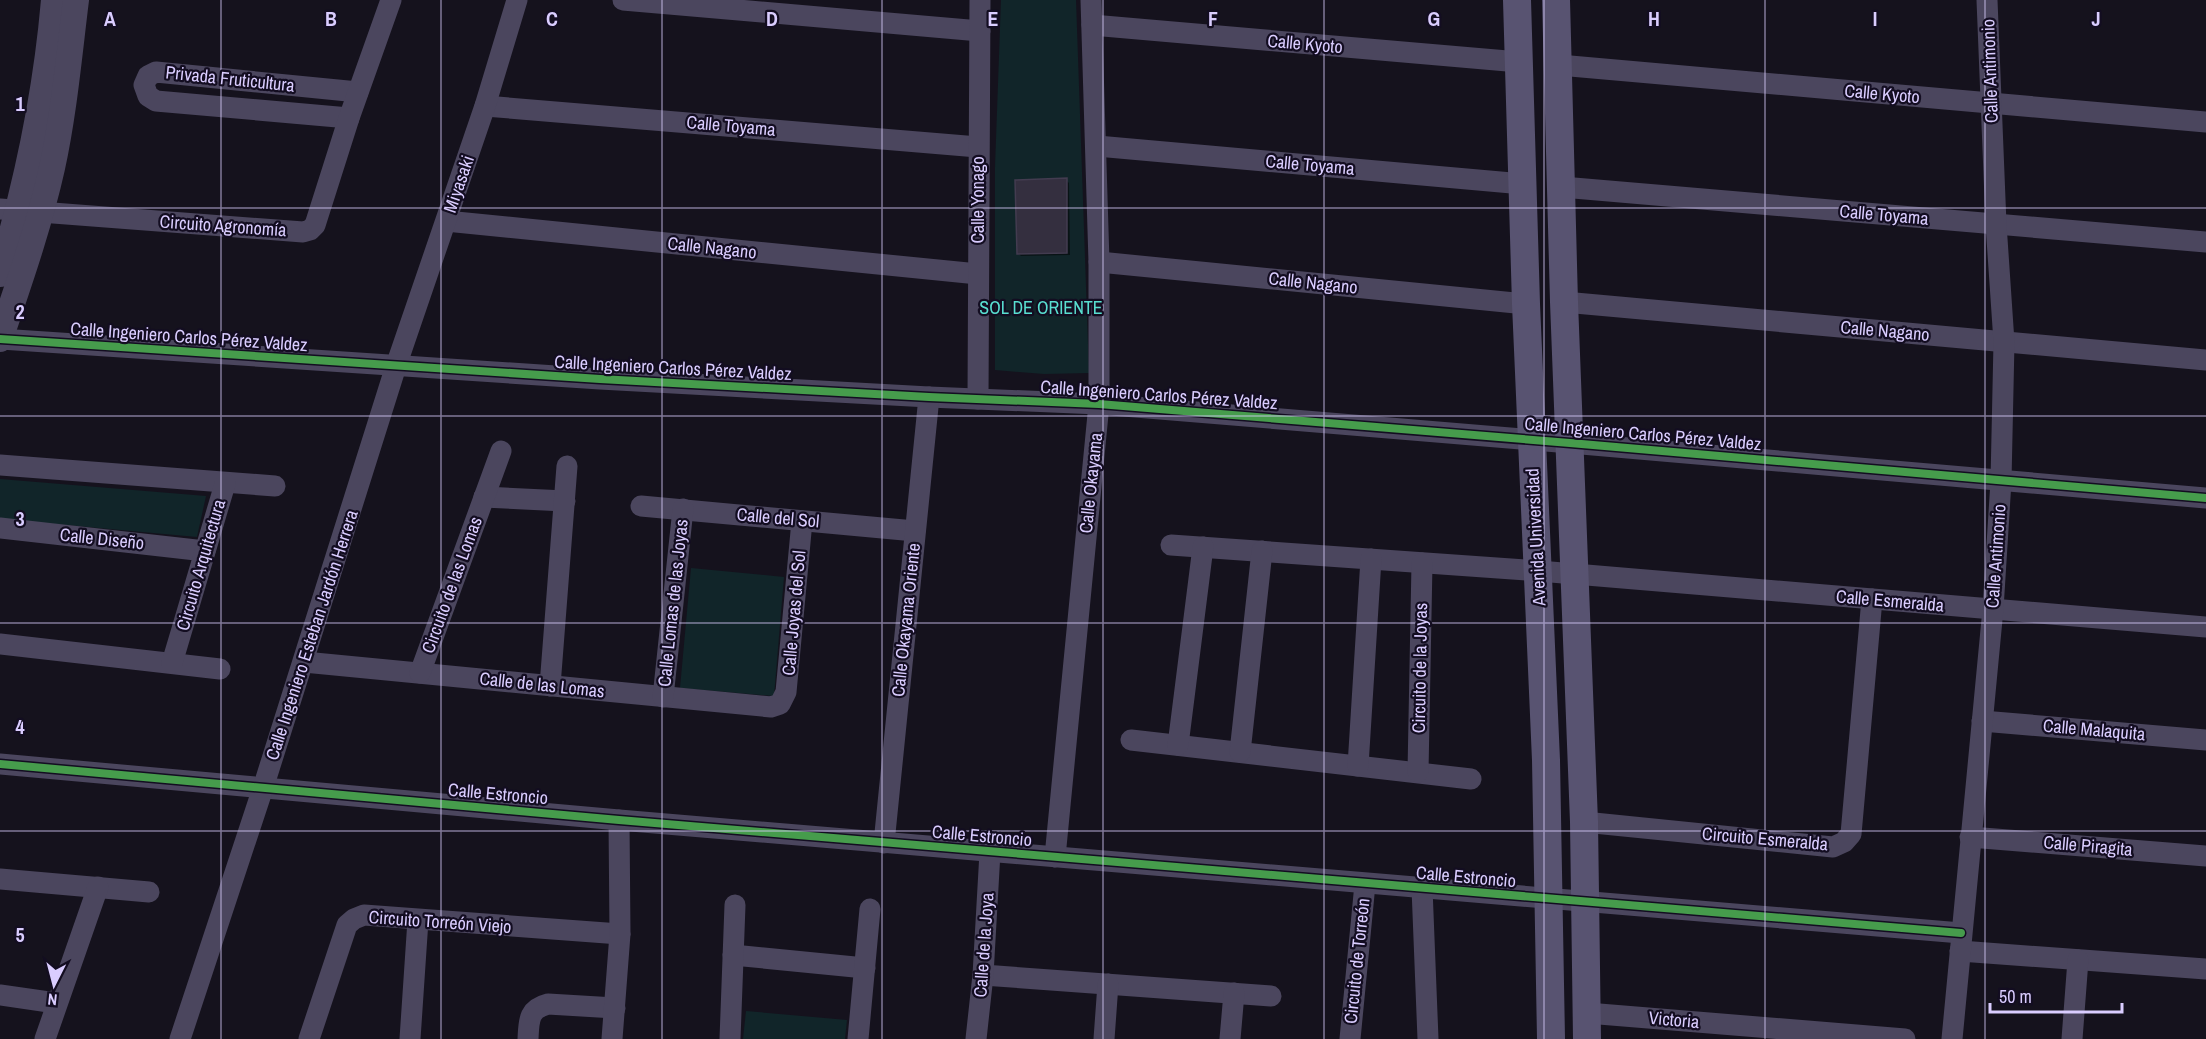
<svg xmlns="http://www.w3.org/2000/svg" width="2206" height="1039" font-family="'Archivo Narrow',sans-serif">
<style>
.green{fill:#112529}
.shadow{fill:#0007}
.building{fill:#342f3f;stroke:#433c50;stroke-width:1.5}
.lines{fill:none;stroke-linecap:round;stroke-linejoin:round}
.minor{stroke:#4b465e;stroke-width:21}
.tertiary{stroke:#4b465e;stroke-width:26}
.secondary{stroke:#585371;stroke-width:28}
.cycleway-casing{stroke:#130d21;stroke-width:11}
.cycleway{stroke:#469c4c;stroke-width:8}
.grid{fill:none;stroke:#dacdff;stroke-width:1.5;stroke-opacity:0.55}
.labels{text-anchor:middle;stroke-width:4.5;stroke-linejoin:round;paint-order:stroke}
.street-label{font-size:18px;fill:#dacdff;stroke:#130d21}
.park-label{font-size:18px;fill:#59dfd1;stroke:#130d21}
.grid-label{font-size:20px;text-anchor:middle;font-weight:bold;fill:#dacdff;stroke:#130d21;stroke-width:4.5;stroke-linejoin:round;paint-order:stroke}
</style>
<rect width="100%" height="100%" fill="#15121d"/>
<!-- green -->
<g class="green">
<polygon points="1001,0 1076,0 1089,373 1044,374 995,370 995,167"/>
<polygon points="0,479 206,496 197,537 0,519"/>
<polygon points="691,568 784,577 774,696 680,688"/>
<polygon points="746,1011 847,1020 845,1039 743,1039"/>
</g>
<!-- shadow -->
<polygon class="shadow" points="1066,180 1069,183 1070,255 1021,256 1018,253"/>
<!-- building -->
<polygon class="building" points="1067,178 1067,253 1017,254 1015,180"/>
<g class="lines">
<!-- minor -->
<g class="minor">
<polyline points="623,0 980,31"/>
<polyline points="1092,25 1519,62"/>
<polyline points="1559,65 2206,122"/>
<polyline points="485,106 978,147"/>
<polyline points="349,118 156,101 148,96 144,85 148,76 156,72 358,92"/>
<polyline points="1097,146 1523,184"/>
<polyline points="1562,187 2206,242"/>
<polyline points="0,209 303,232 310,230 315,225 349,118 391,0"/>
<polyline points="446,221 978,274"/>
<polyline points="1099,262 1526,304"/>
<polyline points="1564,302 2206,360"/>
<polyline points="0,339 600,379 929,397 1099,404 1570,443 2206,498"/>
<polyline points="978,399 980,0"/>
<polyline points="0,465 275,486"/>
<polyline points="484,497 565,501"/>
<polyline points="641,506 915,531"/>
<polyline points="0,528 205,551"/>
<polyline points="1171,545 1539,571 2206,627"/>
<polyline points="0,644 220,669"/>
<polyline points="304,662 771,707 780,704 786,692 802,521"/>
<polyline points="172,663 225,484"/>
<polyline points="420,673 501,451"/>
<polyline points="550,686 567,466"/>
<polyline points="663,697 683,509"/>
<polyline points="1982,721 2206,740"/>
<polyline points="1131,740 1471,779"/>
<polyline points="1178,745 1203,547"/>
<polyline points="1240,752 1262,551"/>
<polyline points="0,764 619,820 1961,933"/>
<polyline points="1358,766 1371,559"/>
<polyline points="1418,772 1422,563"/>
<polyline points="1584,822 1833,847 1844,842 1851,834 1872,599"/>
<polyline points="1970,837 2206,856"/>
<polyline points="884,843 929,397"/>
<polyline points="1055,857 1099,404 1099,262 1091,0"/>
<polyline points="0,879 149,892"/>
<polyline points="1422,888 1428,1039"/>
<polyline points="1960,951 2206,969"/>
<polyline points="733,955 865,968"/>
<polyline points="983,975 1271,996"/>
<polyline points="0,995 56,1003"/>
<polyline points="1587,1013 1905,1039"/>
<polyline points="45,1039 98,887"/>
<polyline points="180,1039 263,788 396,366 485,106 517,0"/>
<polyline points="309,1039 347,925 354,919 364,915 620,934"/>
<polyline points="410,1039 418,920"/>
<path d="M528,1039c1,-18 0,-30 20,-35l67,4"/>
<polyline points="612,1039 620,934 619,820"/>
<polyline points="730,1039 735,905"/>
<polyline points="858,1039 870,909"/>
<polyline points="976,1039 983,975 990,852"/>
<polyline points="1104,1039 1108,984"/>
<polyline points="1230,1039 1234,993"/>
<polyline points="1350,1039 1365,884"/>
<polyline points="1952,1039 1993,609 2001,481 2004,342 1996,224 1987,0"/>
<polyline points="2072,1039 2078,960"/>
</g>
<!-- tertiary -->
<g class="tertiary">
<path d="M0,274c27,-90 46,-181 54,-274"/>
<path d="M0,339c19,-56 39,-113 52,-171 12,-55 17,-112 24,-168"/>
</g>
<!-- secondary -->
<g class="secondary">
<polyline points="1517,0 1526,304 1546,760 1551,1039"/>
<polyline points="1556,0 1564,302 1584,822 1587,1039"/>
</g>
<defs>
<g id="cycleway">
<polyline points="0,339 600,379 929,397 1099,404 1570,443 2206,498"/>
<polyline points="0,764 619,820 1961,933"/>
</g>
</defs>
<!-- cycleway casing -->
<use href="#cycleway" class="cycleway-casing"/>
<!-- cycleway -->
<use href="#cycleway" class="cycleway"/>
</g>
<!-- grid -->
<path class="grid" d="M221,0v1039M441,0v1039M662,0v1039M882,0v1039M1103,0v1039M1324,0v1039M1544,0v1039M1765,0v1039M1985,0v1039M0,208h2206M0,416h2206M0,623h2206M0,831h2206"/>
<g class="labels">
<!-- street labels -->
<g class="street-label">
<text transform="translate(1305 44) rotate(5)" y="6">Calle Kyoto</text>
<text transform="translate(1990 71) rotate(-92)" y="6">Calle Antimonio</text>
<text transform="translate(230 79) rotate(6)" y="6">Privada Fruticultura</text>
<text transform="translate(1882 94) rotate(5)" y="6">Calle Kyoto</text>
<text transform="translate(731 126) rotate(5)" y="6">Calle Toyama</text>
<text transform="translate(1310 165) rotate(5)" y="6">Calle Toyama</text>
<text transform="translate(459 184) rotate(-71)" y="6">Miyasaki</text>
<text transform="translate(978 200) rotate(-90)" y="6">Calle Yonago</text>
<text transform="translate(1884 215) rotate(5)" y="6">Calle Toyama</text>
<text transform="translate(223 226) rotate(4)" y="6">Circuito Agronomía</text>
<text transform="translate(712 248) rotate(6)" y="6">Calle Nagano</text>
<text transform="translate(1313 283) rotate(6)" y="6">Calle Nagano</text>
<text transform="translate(1885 331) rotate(5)" y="6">Calle Nagano</text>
<text transform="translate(189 337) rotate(4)" y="6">Calle Ingeniero Carlos Pérez Valdez</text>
<text transform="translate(673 368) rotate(3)" y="6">Calle Ingeniero Carlos Pérez Valdez</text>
<text transform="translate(1159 395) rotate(4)" y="6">Calle Ingeniero Carlos Pérez Valdez</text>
<text transform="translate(1643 434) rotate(5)" y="6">Calle Ingeniero Carlos Pérez Valdez</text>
<text transform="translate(1091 483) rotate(-84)" y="6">Calle Okayama</text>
<text transform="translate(778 518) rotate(5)" y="6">Calle del Sol</text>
<text transform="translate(1536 537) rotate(-93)" y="6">Avenida Universidad</text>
<text transform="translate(102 539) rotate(6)" y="6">Calle Diseño</text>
<text transform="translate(1996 556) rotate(-86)" y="6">Calle Antimonio</text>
<text transform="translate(201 565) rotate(-74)" y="6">Circuito Arquitectura</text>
<text transform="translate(452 585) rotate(-70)" y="6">Circuito de las Lomas</text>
<text transform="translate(1890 601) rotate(5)" y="6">Calle Esmeralda</text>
<text transform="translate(673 603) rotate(-84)" y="6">Calle Lomas de las Joyas</text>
<text transform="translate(794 613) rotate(-85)" y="6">Calle Joyas del Sol</text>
<text transform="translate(906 620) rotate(-84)" y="6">Calle Okayama Oriente</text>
<text transform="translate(312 635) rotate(-72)" y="6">Calle Ingeniero Esteban Jardón Herrera</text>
<text transform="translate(1420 668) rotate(-89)" y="6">Circuito de la Joyas</text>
<text transform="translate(542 685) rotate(6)" y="6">Calle de las Lomas</text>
<text transform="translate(2094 730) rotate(5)" y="6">Calle Malaquita</text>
<text transform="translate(498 794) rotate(5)" y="6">Calle Estroncio</text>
<text transform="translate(982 836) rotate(5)" y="6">Calle Estroncio</text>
<text transform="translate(1765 839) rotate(5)" y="6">Circuito Esmeralda</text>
<text transform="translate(2088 846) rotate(5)" y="6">Calle Piragita</text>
<text transform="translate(1466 877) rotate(5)" y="6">Calle Estroncio</text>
<text transform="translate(440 922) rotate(4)" y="6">Circuito Torreón Viejo</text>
<text transform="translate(984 945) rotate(-86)" y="6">Calle de la Joya</text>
<text transform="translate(1357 961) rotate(-84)" y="6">Circuito de Torreón</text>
<text transform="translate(1674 1020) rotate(5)" y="6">Victoria</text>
</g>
<!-- park labels -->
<g class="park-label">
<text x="1041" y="314">SOL DE ORIENTE</text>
</g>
</g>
<g class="grid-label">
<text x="110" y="26">A</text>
<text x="331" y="26">B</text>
<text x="552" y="26">C</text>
<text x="772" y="26">D</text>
<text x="993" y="26">E</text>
<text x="1213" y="26">F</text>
<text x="1434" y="26">G</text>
<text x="1654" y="26">H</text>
<text x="1875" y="26">I</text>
<text x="2096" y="26">J</text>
<text x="20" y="111">1</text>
<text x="20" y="319">2</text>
<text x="20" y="526">3</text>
<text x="20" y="734">4</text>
<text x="20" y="942">5</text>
</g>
<!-- north arrow -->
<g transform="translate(54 985) rotate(186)" stroke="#130d21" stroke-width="4.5" paint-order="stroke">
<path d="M0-4.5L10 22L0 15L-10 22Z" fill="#dacdff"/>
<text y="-9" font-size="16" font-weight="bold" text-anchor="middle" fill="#dacdff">N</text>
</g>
<!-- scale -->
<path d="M1990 1003v9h132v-9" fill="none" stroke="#dacdff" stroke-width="3"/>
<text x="1999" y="1003" font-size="18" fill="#dacdff" stroke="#130d21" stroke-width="4.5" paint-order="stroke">50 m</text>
</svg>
